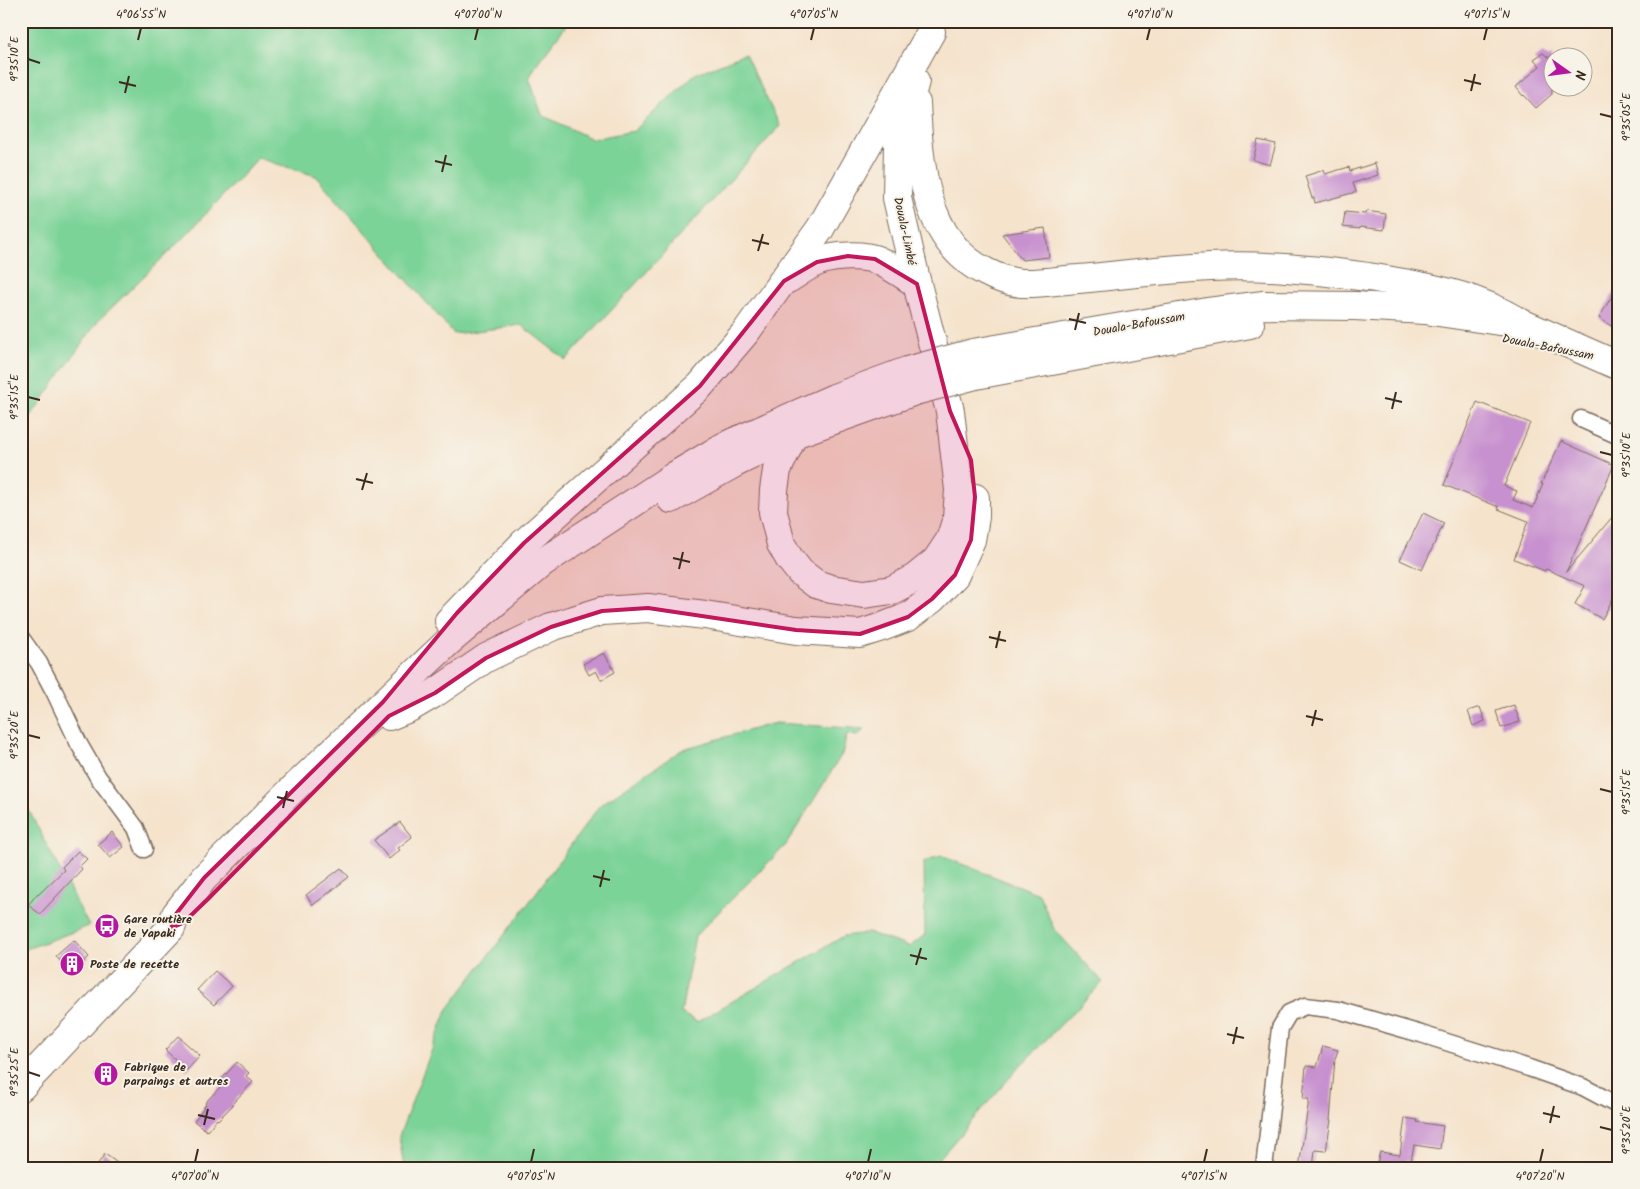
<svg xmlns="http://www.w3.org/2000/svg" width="1640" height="1189" font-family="Kalam,sans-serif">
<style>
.green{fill:#7cd398;stroke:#5c7e5b}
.building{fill:#c790cf}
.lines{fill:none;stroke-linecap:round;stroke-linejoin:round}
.street-casing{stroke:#7c6b5b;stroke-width:19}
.highway-casing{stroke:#7c6b5b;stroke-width:30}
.street{stroke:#fff;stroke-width:16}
.highway{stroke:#fff;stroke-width:28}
.highway-bridge-casing{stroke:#7c6b5b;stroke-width:30;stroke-linecap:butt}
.highway-bridge{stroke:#fff;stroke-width:28}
.marked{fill:#c2185b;fill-opacity:0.2;stroke:#c2185b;stroke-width:4;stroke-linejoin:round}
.ticks{fill:none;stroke:#3b2a1e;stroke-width:2}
.labels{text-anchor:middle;stroke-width:4;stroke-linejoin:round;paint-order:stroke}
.street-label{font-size:12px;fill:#3b2a1e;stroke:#f7f3e8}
.poi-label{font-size:12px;font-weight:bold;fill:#3b2a1e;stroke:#f7f3e8;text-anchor:start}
.neatline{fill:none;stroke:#3b2a1e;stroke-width:2}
.ticks-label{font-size:12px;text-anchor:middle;fill:#3b2a1e}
</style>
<rect width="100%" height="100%" fill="#f7f3e8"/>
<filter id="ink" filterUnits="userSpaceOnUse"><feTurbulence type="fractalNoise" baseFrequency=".02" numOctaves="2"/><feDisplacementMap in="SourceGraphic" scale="10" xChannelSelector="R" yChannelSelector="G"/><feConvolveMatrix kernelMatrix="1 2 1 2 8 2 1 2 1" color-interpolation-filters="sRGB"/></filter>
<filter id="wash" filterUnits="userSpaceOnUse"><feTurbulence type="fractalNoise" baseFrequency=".0096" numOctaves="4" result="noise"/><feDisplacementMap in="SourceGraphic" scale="20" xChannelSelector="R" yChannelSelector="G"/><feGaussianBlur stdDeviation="1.12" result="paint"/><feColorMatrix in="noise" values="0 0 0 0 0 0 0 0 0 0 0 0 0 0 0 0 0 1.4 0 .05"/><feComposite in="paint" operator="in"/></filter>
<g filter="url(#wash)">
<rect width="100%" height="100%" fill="#f5e3cc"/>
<!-- green -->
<g class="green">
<polygon points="21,21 562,21 565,27 538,62 529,78 542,115 592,139 634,131 695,74 745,54 780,126 566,360 521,325 454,334 316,176 258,158 187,234 98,321 21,430"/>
<polygon points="775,723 865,729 858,736 847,734 842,754 786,845 695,936 681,1013 697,1022 844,936 869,933 909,947 925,935 924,862 941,856 1039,894 1054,929 1103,982 1019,1067 931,1168 404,1168 399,1136 447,1010 525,908 600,805 683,749"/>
<polygon points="21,788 25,803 89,926 21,951"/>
</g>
<g id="blocks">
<!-- building -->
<g class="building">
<polygon points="1543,53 1549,58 1552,55 1552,94 1536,108 1524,95 1523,96 1516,87 1540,66 1534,59"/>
<polygon points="1258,140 1276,144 1270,165 1253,160"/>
<polygon points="1375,163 1378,175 1353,183 1356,192 1315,203 1314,198 1312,198 1305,176 1324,170 1325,174 1349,167 1350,171"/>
<polygon points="1366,211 1386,214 1384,230 1360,227 1360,229 1343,227 1345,212 1365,214"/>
<polygon points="1045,228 1049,257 1022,260 1002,234"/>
<polygon points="1619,284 1619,331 1599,318"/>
<polygon points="1477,402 1530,423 1504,486 1517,491 1513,500 1533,508 1543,484 1541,484 1561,441 1614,465 1566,572 1619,509 1619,587 1602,619 1575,604 1585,586 1546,569 1545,571 1514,559 1528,521 1498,509 1499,507 1444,485"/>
<polygon points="1423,513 1444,523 1422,570 1400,560"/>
<polygon points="604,653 615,672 601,680 596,671 589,675 583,664"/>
<polygon points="1514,705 1520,722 1501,728 1496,711"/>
<polygon points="1480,707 1485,721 1473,726 1468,711"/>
<polygon points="400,822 412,837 398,848 400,850 389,859 374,840"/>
<polygon points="112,832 124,847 110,858 98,844"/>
<polygon points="78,851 87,859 80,866 82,869 40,914 28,905 38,893 39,894 64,870 62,867"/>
<polygon points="341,868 349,877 313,905 306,895"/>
<polygon points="74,940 89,957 71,973 56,956"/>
<polygon points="215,971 232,986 214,1005 197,990"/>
<polygon points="178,1036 200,1056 187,1070 165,1050"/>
<polygon points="1323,1046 1338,1050 1335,1059 1330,1120 1331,1120 1326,1151 1315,1150 1313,1168 1299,1168 1309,1099 1303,1099 1306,1066 1317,1067"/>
<polygon points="237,1062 249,1073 246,1076 253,1082 232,1104 233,1105 218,1120 217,1119 207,1131 194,1121 206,1104 205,1103 222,1085 219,1082"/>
<polygon points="106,1063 116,1072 106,1084 96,1075"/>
<polygon points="1405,1118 1418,1120 1417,1122 1443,1126 1440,1149 1414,1145 1411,1162 1405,1161 1404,1167 1377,1163 1380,1152 1400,1155"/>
<polygon points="105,1154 124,1168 95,1168"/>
</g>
</g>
</g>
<g filter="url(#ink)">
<use href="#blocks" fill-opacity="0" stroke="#7c6b5b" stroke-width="1"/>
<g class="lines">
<defs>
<g id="street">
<polyline points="1581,419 1619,436"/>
<polyline points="21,638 39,663 55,693 79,744 98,777 136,828 144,849"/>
<polyline points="1264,1168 1280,1028 1289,1013 1305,1006 1338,1010 1421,1034 1529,1068 1583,1087 1619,1106"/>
</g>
<g id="highway">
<path d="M916,103c3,61 8,139 70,169 11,6 24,10 36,11 18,1 38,-3 56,-4 44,-4 88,-10 132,-12 53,-3 105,3 158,10 37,6 82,13 117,28 12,4 23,11 34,17"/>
<path d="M788,279c10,-6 20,-14 31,-18 15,-5 43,-7 58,-1 14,6 27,15 40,24"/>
<polyline points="973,353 1208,312 1264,305 1355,306 1425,310 1499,321 1519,322 1619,366"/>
<polyline points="976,375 1250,324"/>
<polyline points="794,434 777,470 774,490 773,512 781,544 789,558 800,572 816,584 831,589 864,594 892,590 915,578 936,561 950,540 957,518 959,490 950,411 917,284 897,198 898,144 915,81"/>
<polyline points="671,499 735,463 794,434 915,391"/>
<polyline points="449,621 524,543 700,386 746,332 820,229 931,32"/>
<polyline points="389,716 411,707 435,693 486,658 551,627 602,611 648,608 705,615 796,630 860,634 882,627 908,617 932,599 955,575 971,540 975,517 975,498"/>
<polyline points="21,1087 171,928 176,914 204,878 291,791 447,643 543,562 676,475 725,446 834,398 907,371"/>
</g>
</defs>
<!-- street casing -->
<use href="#street" class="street-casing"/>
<!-- highway casing -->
<use href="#highway" class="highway-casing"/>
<!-- street -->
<use href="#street" class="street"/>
<!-- highway -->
<use href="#highway" class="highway"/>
<defs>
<g id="highway-bridge">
<polyline points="907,371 973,353"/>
<polyline points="915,391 976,375"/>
</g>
</defs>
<!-- highway-bridge casing -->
<use href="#highway-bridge" class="highway-bridge-casing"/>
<!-- highway-bridge -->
<use href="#highway-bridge" class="highway-bridge"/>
</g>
</g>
<!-- marked area -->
<path class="marked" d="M848,256l27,3 42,25 33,127 21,49 4,37 -4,43 -16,35 -23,24 -24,18 -48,17 -64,-4 -148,-22 -46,3 -51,16 -65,31 -51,35 -46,23 -181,183 -25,24 -12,5 5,-14 28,-36 179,-176 74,-89 67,-70 176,-157 84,-105 33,-19z"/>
<!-- ticks -->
<path class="ticks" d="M138,40l3,-12M475,40l3,-12M811,40l3,-12M1147,40l3,-12M1484,40l3,-12M28,59l12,4M1464,80l17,4M119,82l17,4M1471,91l4,-17M125,93l4,-17M1600,114l12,3M435,161l17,4M442,172l4,-17M752,240l17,4M758,251l5,-17M1069,319l17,4M1075,330l4,-17M28,397l12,3M1385,398l17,4M1392,409l4,-17M1600,452l12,3M356,479l17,4M362,490l5,-17M673,558l17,4M679,569l4,-17M989,637l17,4M996,648l4,-17M1306,716l17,4M1312,726l4,-16M28,735l12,3M1600,789l12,3M277,797l17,4M283,808l4,-17M593,876l17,4M600,887l4,-17M910,955l17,4M916,965l5,-17M1227,1034l17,4M1233,1044l4,-17M28,1072l12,4M1543,1113l17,4M198,1115l17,4M1550,1123l4,-17M204,1125l4,-16M1600,1127l12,3M195,1162l3,-13M531,1162l3,-13M868,1162l3,-13M1204,1162l3,-13M1540,1162l3,-13"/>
<!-- icons -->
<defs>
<symbol id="bus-disc" viewBox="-11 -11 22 22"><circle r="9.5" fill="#b5179e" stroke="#f7f3e8"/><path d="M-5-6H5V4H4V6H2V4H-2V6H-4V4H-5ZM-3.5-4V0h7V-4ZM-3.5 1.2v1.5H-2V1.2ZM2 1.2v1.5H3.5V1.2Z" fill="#fff"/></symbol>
<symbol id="building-disc" viewBox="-11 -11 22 22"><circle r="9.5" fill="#b5179e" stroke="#f7f3e8"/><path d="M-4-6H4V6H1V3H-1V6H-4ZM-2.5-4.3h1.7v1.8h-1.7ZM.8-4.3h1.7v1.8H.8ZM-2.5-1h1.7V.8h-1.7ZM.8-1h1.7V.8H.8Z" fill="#fff"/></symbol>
</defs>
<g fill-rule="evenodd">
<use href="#bus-disc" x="93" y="912" width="28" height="28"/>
<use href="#building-disc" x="58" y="950" width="28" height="28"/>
<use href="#building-disc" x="92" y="1060" width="28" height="28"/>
</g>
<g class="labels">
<!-- street labels -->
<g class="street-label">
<text transform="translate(905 231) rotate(78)" y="4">Douala-Limbé</text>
<text transform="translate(1139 324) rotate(-10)" y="4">Douala-Bafoussam</text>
<text transform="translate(1548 347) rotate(11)" y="4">Douala-Bafoussam</text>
</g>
<!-- poi labels -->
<g class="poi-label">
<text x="124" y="923">Gare routière<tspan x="124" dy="14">de Yapaki</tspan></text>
<text x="90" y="968">Poste de recette</text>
<text x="124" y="1071">Fabrique de<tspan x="124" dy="14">parpaings et autres</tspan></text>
</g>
</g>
<!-- margin -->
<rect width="1640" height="1189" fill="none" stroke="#f7f3e8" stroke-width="55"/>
<!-- north arrow -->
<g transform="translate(1568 72) rotate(104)"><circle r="24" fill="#f7f3e8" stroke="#aca397"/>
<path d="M0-4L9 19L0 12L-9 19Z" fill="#b5179e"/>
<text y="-8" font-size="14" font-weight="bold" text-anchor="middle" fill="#3b2a1e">N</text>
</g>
<rect x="28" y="28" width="1584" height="1134" class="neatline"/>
<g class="ticks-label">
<text x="141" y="18">4°06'55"N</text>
<text x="478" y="18">4°07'00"N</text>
<text x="814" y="18">4°07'05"N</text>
<text x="1150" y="18">4°07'10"N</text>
<text x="1487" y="18">4°07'15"N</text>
<text transform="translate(14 59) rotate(-90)" y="4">9°35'10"E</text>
<text transform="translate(1626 117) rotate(-90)" y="4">9°35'05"E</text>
<text transform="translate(14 397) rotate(-90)" y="4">9°35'15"E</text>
<text transform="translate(1626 455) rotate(-90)" y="4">9°35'10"E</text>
<text transform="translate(14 735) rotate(-90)" y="4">9°35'20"E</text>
<text transform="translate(1626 792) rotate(-90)" y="4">9°35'15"E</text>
<text transform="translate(14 1072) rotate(-90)" y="4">9°35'25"E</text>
<text transform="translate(1626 1130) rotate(-90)" y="4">9°35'20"E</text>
<text x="195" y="1180">4°07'00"N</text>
<text x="531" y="1180">4°07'05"N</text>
<text x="868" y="1180">4°07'10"N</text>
<text x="1204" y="1180">4°07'15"N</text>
<text x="1540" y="1180">4°07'20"N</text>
</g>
</svg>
